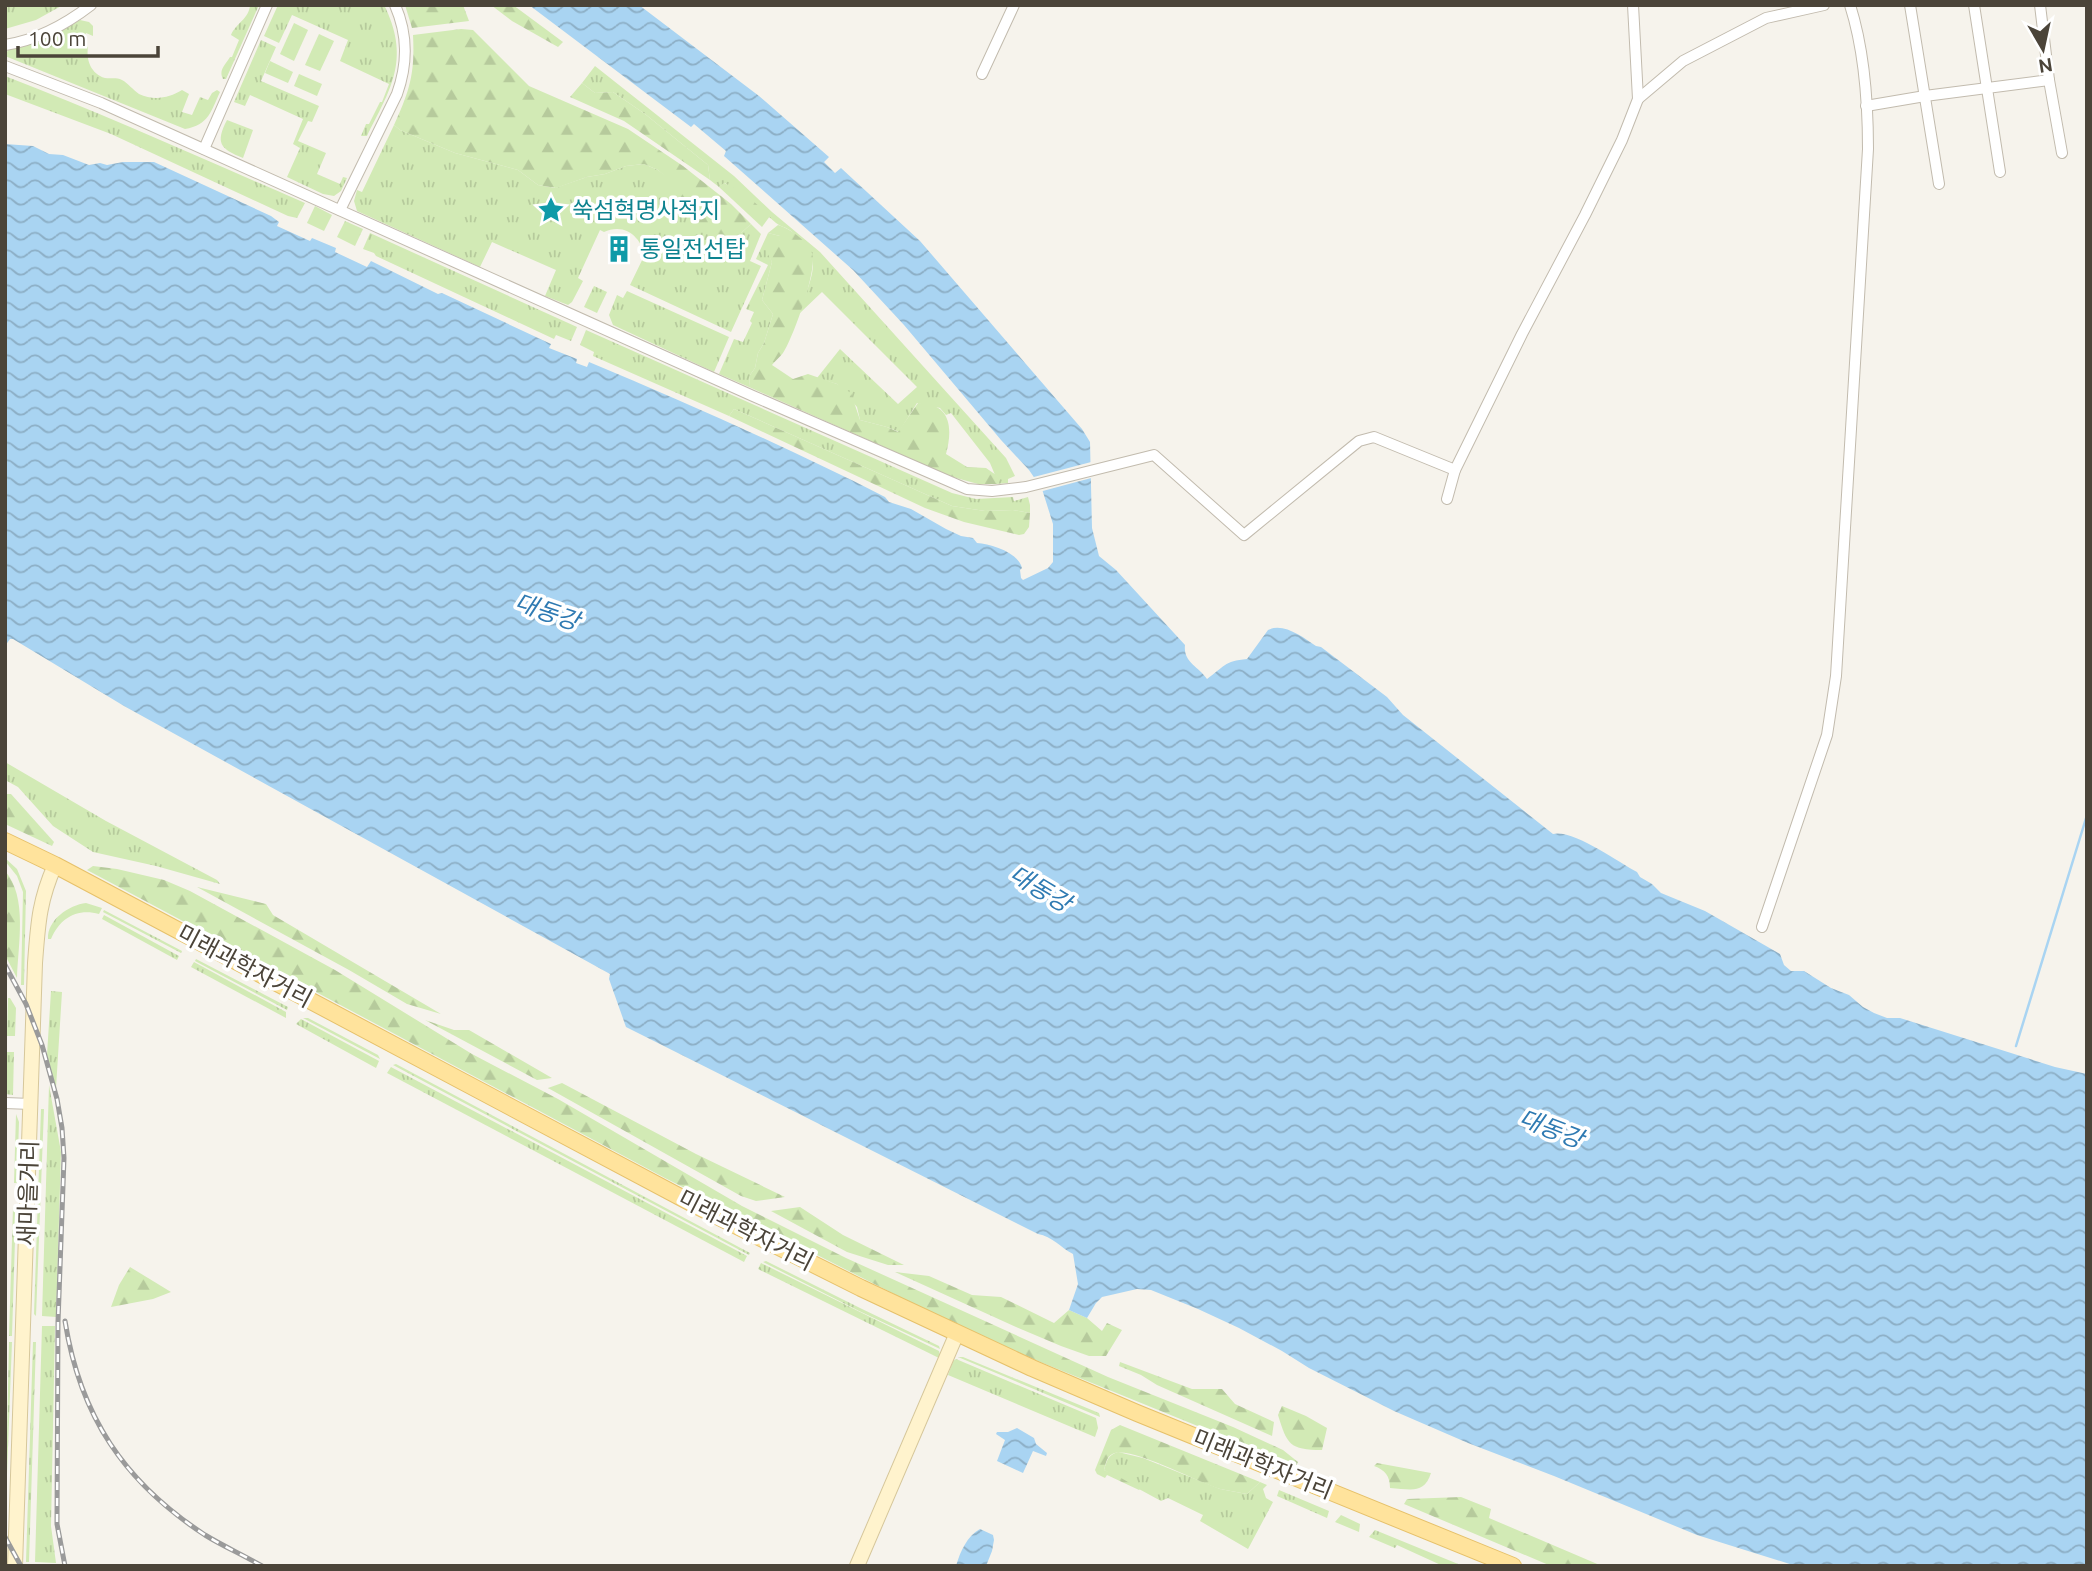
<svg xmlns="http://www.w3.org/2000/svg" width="2092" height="1571" font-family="Ubuntu,'Noto Sans KR',sans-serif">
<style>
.grass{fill:url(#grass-tufts)}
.forest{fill:url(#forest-firs)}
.park{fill:#d2eab5}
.water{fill:url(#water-waves)}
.pier{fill:#f6f3ec}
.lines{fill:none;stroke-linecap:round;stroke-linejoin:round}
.stream{stroke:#a9d4f2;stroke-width:2.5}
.street-casing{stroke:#c2bbae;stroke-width:12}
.secondary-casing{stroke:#d6c79b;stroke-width:16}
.primary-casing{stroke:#e6c16a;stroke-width:18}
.street{stroke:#fff;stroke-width:10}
.secondary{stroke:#fff3cd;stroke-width:14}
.primary{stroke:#ffe39c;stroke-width:16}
.rail-casing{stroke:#9a9a9a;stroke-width:5}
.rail{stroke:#fff;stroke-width:2.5;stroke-dasharray:8;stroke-linecap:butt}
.labels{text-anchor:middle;stroke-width:7;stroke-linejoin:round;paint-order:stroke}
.culture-label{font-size:23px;fill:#0d838f;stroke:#fff;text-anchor:start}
.street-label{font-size:23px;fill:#4b4439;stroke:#fff}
.water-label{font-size:24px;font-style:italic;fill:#2e7ab2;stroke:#fff}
</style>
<defs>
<pattern id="grass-tufts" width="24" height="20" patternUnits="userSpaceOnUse" patternTransform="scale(1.75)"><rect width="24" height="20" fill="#d2eab5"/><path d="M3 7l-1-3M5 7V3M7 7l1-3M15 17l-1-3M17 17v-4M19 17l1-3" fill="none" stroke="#b6ca9c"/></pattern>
<pattern id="forest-firs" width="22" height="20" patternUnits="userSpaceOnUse" patternTransform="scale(1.75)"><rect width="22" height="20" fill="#d2eab5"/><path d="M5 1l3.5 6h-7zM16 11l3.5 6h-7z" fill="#b6ca9c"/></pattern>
<pattern id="water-waves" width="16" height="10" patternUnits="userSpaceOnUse" patternTransform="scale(1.75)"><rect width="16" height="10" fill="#a9d4f2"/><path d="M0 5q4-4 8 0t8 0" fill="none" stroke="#8caec5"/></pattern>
</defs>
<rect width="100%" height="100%" fill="#f6f3ec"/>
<!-- grass -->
<g class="grass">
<polygon points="5,5 63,5 36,20 5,29"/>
<path d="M250,5h9l-33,74h-3c-5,-9 3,-15 7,-22h2l7,-17 -8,-5c5,-12 18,-16 19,-30z"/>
<path d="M278,5h106l2,4c24,52 4,81 -19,127h-6l5,-12h3l11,-22h2l7,-18 -49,-23 8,-21 -56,-25 -13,28 -15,-7z"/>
<path d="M80,20l9,2 4,4v10l-7,-3 -4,11 6,3c-2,13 3,27 17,31 6,1 11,-1 17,2 6,3 11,10 17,14 15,7 30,4 43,-4l7,4 -7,18 10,3 8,-18 8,3 4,-7 5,-3 3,2c-9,19 -11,33 -35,37l-180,-73 3,-6 43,-13z"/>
<polygon points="261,40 276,47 261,81 319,106 312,122 308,121 298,141 326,153 317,174 340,184 343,177 347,178 341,191 334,196 323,194 287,177 300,148 293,144 303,119 250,95 245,106 234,102"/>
<path d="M595,66l139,110 38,36 48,40 186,206 9,18 -7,3v4l-12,1 2,-7 -3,-2 -5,-12 -39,-50 -5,2 -6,-7 -23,-5 -18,29 -12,-5 -27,-7 -3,-13 -20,-23 -20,-6 23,-29 58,55 19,-17 -95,-95 -22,21c3,-15 12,-31 13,-47 0,-14 -12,-27 -22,-35 -5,-4 -10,-4 -15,-8 -16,-14 -34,-27 -51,-40l-6,4 -9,-7 -2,-15 -63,-51 -32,-22 -18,1 -13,-10z"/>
<path d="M5,76c102,39 200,84 300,127l-8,15 -9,-2 -177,-82 -106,-40z"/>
<path d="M227,120l26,10 -10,28c-23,-9 -28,-15 -16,-38z"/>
<path d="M394,125l6,5 55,23 63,17 20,15 17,3 32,-11 18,-3 21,-8 18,-2 14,6 83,63 10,-9 10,10 -11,27 11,5 -30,66 -101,-47 16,-33c-5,-4 -5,-9 -10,-14 -8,-10 -21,-11 -32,-6l-4,-2 -22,48 5,3 -11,21 -4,3 -23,-9 11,-26 -64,-28 -12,25 -123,-56 -3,-10 3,-11 5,2z"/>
<polygon points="315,206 332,215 324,231 307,223"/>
<polygon points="345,221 363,229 355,246 337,237"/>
<polygon points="370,233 577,327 571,341 556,335 554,339 376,256 374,253 363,249"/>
<polygon points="768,233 780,236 780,240 769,255 772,262 762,300 773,314 764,343 758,353 755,368 750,375 749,387 719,374 734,339 743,342 752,323 750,321 754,312 746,309 768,265 756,259"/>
<polygon points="594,286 607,292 597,313 584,307"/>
<polygon points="627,291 729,337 714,372 613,325 609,315 617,295 623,298"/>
<polygon points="586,330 952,493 976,499 1013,497 1014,501 1028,497 1030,505 1030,513 1013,510 985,511 952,506 734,409 729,416 593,356 594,352 580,345"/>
<polygon points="5,762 106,821 217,880 220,884 156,866 93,852 53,826 18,787 5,780"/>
<polygon points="5,858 17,869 26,891 24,985 21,985 23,892 17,876 5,861"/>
<path d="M86,903l16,5 -3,6c-22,-6 -39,4 -48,25h-3c-1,-19 21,-34 38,-36z"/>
<polygon points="104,910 182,951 181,953 103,912"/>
<polygon points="104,915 179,956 177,960 102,919"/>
<polygon points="196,959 288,1007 287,1010 195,961"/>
<polygon points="194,962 286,1012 286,1018 191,967"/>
<polygon points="51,991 62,992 56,1088 47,1055"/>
<polygon points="8,998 10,998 16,1008 15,1036 7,1036"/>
<polygon points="303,1018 308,1018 378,1055 380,1059"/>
<polygon points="301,1019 379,1061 376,1068 296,1024"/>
<polygon points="5,1052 14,1052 13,1095 5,1094"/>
<polygon points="396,1064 750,1253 749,1255 393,1065"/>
<polygon points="391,1067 747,1256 744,1262 387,1073"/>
<polygon points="49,1085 61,1152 56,1317 42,1316"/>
<polygon points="41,1109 44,1109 36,1316 34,1314"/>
<polygon points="16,1114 19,1122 17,1183 14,1183"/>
<polygon points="13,1207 16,1207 12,1336 9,1336"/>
<polygon points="766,1261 860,1308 939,1346 940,1349 859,1311 763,1262"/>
<polygon points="761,1263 939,1351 941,1359 758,1269"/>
<polygon points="42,1326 55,1326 51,1526 56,1563 35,1562"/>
<polygon points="9,1342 12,1342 5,1527"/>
<polygon points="33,1342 36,1342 29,1562 26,1562"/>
<polygon points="958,1357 963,1357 1099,1413 1100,1417"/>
<polygon points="956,1359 1096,1418 1098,1428 1095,1437 948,1375 953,1361"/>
<path d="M1118,1452l25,6 77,31 27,5 13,-12 7,3 -4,4 3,9 7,4 -25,47 -48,-28 3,-6 -35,-17 -7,3 -57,-31c3,-10 4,-15 14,-18z"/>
<polygon points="1279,1490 1329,1511 1327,1518 1277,1496"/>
<polygon points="1341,1515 1360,1524 1359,1532 1335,1522"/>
<polygon points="1375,1530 1463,1566 1443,1566 1397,1545 1395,1548 1369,1537"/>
</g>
<!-- forest -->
<g class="forest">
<polygon points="405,5 463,5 469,21 412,28"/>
<polygon points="491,5 513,5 563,42 558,47 512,21"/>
<path d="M461,29l12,1 56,56 99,43 55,37 48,38 20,20 -10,9 -11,3 -30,-5 -11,-11 -22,-42 -9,-8 -14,-6 -18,2 -21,8 -18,3 -31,11 -18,-3 -20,-15 -63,-17 -55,-23 -6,-5c16,-35 21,-52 19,-90z"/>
<polygon points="582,83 595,93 613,92 645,114 708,165 710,180 624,121 570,97"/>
<polygon points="724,183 743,192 770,216 762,227 719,187"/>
<path d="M778,225c13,4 28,15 34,28 6,16 -19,85 -29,100 -3,4 -8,8 -11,12l21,14 15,-5 29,10 14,9 9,27 27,7 11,5 20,-29c33,0 35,25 28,51l21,13 19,1 13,9 -3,7h-18l-29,-8 -200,-89 1,-12 5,-7 3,-15 6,-10 9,-29 -11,-14 10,-38 -9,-17 17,-5v-4l-12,-3z"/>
<polygon points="734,409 952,506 985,511 1013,510 1030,513 1029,527 1024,534 1019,535 964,522 925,508 729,416"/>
<polygon points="5,794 11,794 54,842 52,846 5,824"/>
<polygon points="93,866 117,869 164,880 190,891 335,970 472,1054 558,1099 742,1206 846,1258 1108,1377 1233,1427 1283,1450 1298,1462 1296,1466 1033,1359 900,1297 665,1178 87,870"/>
<path d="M5,871c23,26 13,74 12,107l-12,-23z"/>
<polygon points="197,887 266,904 273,915 441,1014 407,1004 349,970"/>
<polygon points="425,1020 454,1030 469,1030 552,1078 537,1080"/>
<polygon points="562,1083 696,1154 785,1197 756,1201 741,1196 548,1088"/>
<polygon points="800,1207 843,1235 904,1265 888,1265 847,1252 771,1211"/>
<polygon points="130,1267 171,1292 153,1299 111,1307 119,1285"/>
<polygon points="895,1272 929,1276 972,1295 1001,1297 1054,1323 1069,1310 1087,1318 1102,1331 1107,1323 1122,1330 1106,1356 1089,1356 1061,1346 1016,1327"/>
<polygon points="1120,1362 1192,1389 1222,1389 1235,1404 1274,1422 1272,1436 1157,1385 1141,1375 1119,1366"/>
<path d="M1282,1406l24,10 21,12 -5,22c-33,0 -35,-6 -44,-35z"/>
<path d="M1120,1425l140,57 -13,12c-9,-2 -18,-3 -27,-5 -23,-7 -85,-41 -105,-36 -8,2 -9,9 -11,17l12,5 24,14 -1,1 -32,-15 -2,3 -8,-4 -2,-4 16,-40z"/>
<path d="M1377,1463l54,10c-7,22 -21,16 -41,15 0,-12 -5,-18 -16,-22z"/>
<polygon points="1461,1497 1491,1509 1489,1518 1602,1566 1551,1566 1404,1504 1407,1499"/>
</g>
<!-- park -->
<g class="park">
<polygon points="294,23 308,30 294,61 280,54"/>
<polygon points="319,34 334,41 320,71 305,65"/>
<polygon points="270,61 293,72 288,83 265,73"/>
<polygon points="299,74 322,84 317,96 294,86"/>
</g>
<!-- water -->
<g class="water">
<path d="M529,5h110l120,91 70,61 -5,5 11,11 6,-5 79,73 162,188 8,13 2,86 7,28 17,14 69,75c-2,17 13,21 22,34 17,-12 17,-18 40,-20l21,-29c15,-8 35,7 48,16l5,1 66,50 16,18 150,119c20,-5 65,28 84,38l3,5 12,7 9,9 44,18 75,43 4,11 7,6h13l27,17 18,7 14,12 11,6 13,5h13l155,49 32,7v492h-291l-99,-31 -143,-59 -86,-33 -74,-32 -85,-43 -27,-17 -43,-23 -41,-19 -47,-19 -14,-1 -35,8 -6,6 -9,15 -18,-8 9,-26 -5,-30c-12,-6 -21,-18 -35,-20l-412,-207 -17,-48 1,-5 -486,-268 -111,-67h-3l-5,7v-502l28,2 16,8 14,1 26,10 11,-2 7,2 16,-3h31l117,54 8,6 -2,4 33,15 2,-3 24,10 -1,4 32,15 4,-6 67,33 4,-1 109,51 -2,4 28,11 -1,4 11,4 2,-5c100,42 200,86 296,135l4,5 22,7 35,20 15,7 12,2 4,5c14,1 41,9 45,25l-2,2 1,8 2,2 25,-12 5,-6v-38l-11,-35 -13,-19 -28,-30 -97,-115 -51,-55 -129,-114 2,-5 -32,-27 -3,3z"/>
<polygon points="1017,1428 1034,1438 1036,1444 1047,1453 1046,1456 1033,1451 1023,1473 997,1461 1005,1440 996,1434 997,1432 1008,1432"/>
<path d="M980,1529l13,6 1,5 -2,11 -6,15h-30c4,-14 11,-30 24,-37z"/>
</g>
<!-- pier -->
<polygon class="pier" points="1095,461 1095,477 1039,492 1030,478"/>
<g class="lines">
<!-- stream -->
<polyline class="stream" points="2016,1046 2087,815"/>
<defs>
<g id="street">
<polyline points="1910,5 1939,184"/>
<polyline points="1974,5 2000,172"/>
<polyline points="2040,5 2049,80 2062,153"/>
<path d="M5,45c33,-5 60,-20 86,-40"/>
<polyline points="5,66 101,103 753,396 967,489 992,491 1026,487 1154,455 1244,535 1359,441 1374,437 1455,470"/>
<polyline points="982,74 1014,5"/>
<polyline points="1638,99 1683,61 1766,18 1824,5"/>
<polyline points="1866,106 1925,96 2049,80"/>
<polyline points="204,149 267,5"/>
<path d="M340,210l57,-116c11,-31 11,-59 -2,-89"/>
<polyline points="1447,499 1455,470 1522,334 1585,215 1622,140 1638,99 1633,5"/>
<path d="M1762,927l65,-192 9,-59 32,-527c0,-46 -4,-100 -18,-144"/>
<polyline points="5,1103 31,1104"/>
</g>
<g id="secondary">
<path d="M15,1566l20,-603c3,-39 4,-62 20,-98"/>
<polyline points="857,1566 957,1333"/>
</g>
<polyline id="primary" points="5,841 55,865 697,1206 861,1288 1032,1368 1137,1413 1513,1566"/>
</defs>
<!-- street casing -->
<use href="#street" class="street-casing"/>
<!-- secondary casing -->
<use href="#secondary" class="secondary-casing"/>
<!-- primary casing -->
<use href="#primary" class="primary-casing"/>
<!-- street -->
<use href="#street" class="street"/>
<!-- secondary -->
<use href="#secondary" class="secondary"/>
<!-- primary -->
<use href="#primary" class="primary"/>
<defs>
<g id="rail">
<polyline points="5,965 26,1004 42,1045 57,1099 62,1128 64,1158 58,1322 57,1524 65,1566"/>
<path d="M65,1321c15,95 59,161 140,214 18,11 38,20 57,31"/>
<polyline points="5,1537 21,1566"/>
</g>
</defs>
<!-- rail casing -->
<use href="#rail" class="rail-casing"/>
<!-- rail -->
<use href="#rail" class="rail"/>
</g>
<!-- icons -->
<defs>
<symbol id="sight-bare" viewBox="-9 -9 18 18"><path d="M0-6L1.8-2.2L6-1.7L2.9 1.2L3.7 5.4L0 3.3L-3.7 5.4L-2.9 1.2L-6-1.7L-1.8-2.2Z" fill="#0f9aa8" stroke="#fff" stroke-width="2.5" paint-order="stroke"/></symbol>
<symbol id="building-bare" viewBox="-9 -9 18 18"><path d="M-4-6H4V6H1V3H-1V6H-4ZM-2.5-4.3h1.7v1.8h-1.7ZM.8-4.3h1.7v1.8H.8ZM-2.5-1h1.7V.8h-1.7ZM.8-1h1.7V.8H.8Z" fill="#0f9aa8" stroke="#fff" stroke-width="2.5" paint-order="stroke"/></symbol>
</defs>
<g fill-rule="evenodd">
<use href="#sight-bare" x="532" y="191" width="38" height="38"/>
<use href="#building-bare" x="600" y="230" width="38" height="38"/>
</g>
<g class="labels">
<!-- culture labels -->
<g class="culture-label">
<text x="572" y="218">쑥섬혁명사적지</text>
<text x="640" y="257">통일전선탑</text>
</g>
<!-- street labels -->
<g class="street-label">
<text transform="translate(245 966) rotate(28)" y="8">미래과학자거리</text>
<text transform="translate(28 1193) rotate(-88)" y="8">새마을거리</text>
<text transform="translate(746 1230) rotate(27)" y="8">미래과학자거리</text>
<text transform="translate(1263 1464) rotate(22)" y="8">미래과학자거리</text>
</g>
<!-- water labels -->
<g class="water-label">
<text transform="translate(547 612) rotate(19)" y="8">대동강</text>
<text transform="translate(1040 889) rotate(31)" y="8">대동강</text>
<text transform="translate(1551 1129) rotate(21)" y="8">대동강</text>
</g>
</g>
<!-- border -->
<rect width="2092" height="1571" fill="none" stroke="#4b4439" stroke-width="14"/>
<!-- north arrow -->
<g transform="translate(2043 49) rotate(171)" stroke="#ffffff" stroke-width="5" paint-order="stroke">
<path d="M0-5L12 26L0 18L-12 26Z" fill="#4b4439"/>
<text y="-10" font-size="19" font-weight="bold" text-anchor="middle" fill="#4b4439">N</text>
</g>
<!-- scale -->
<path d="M18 46v10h140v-10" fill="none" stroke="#4b4439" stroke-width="3.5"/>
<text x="28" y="46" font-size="21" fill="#4b4439" stroke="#ffffff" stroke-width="5" paint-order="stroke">100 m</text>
</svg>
